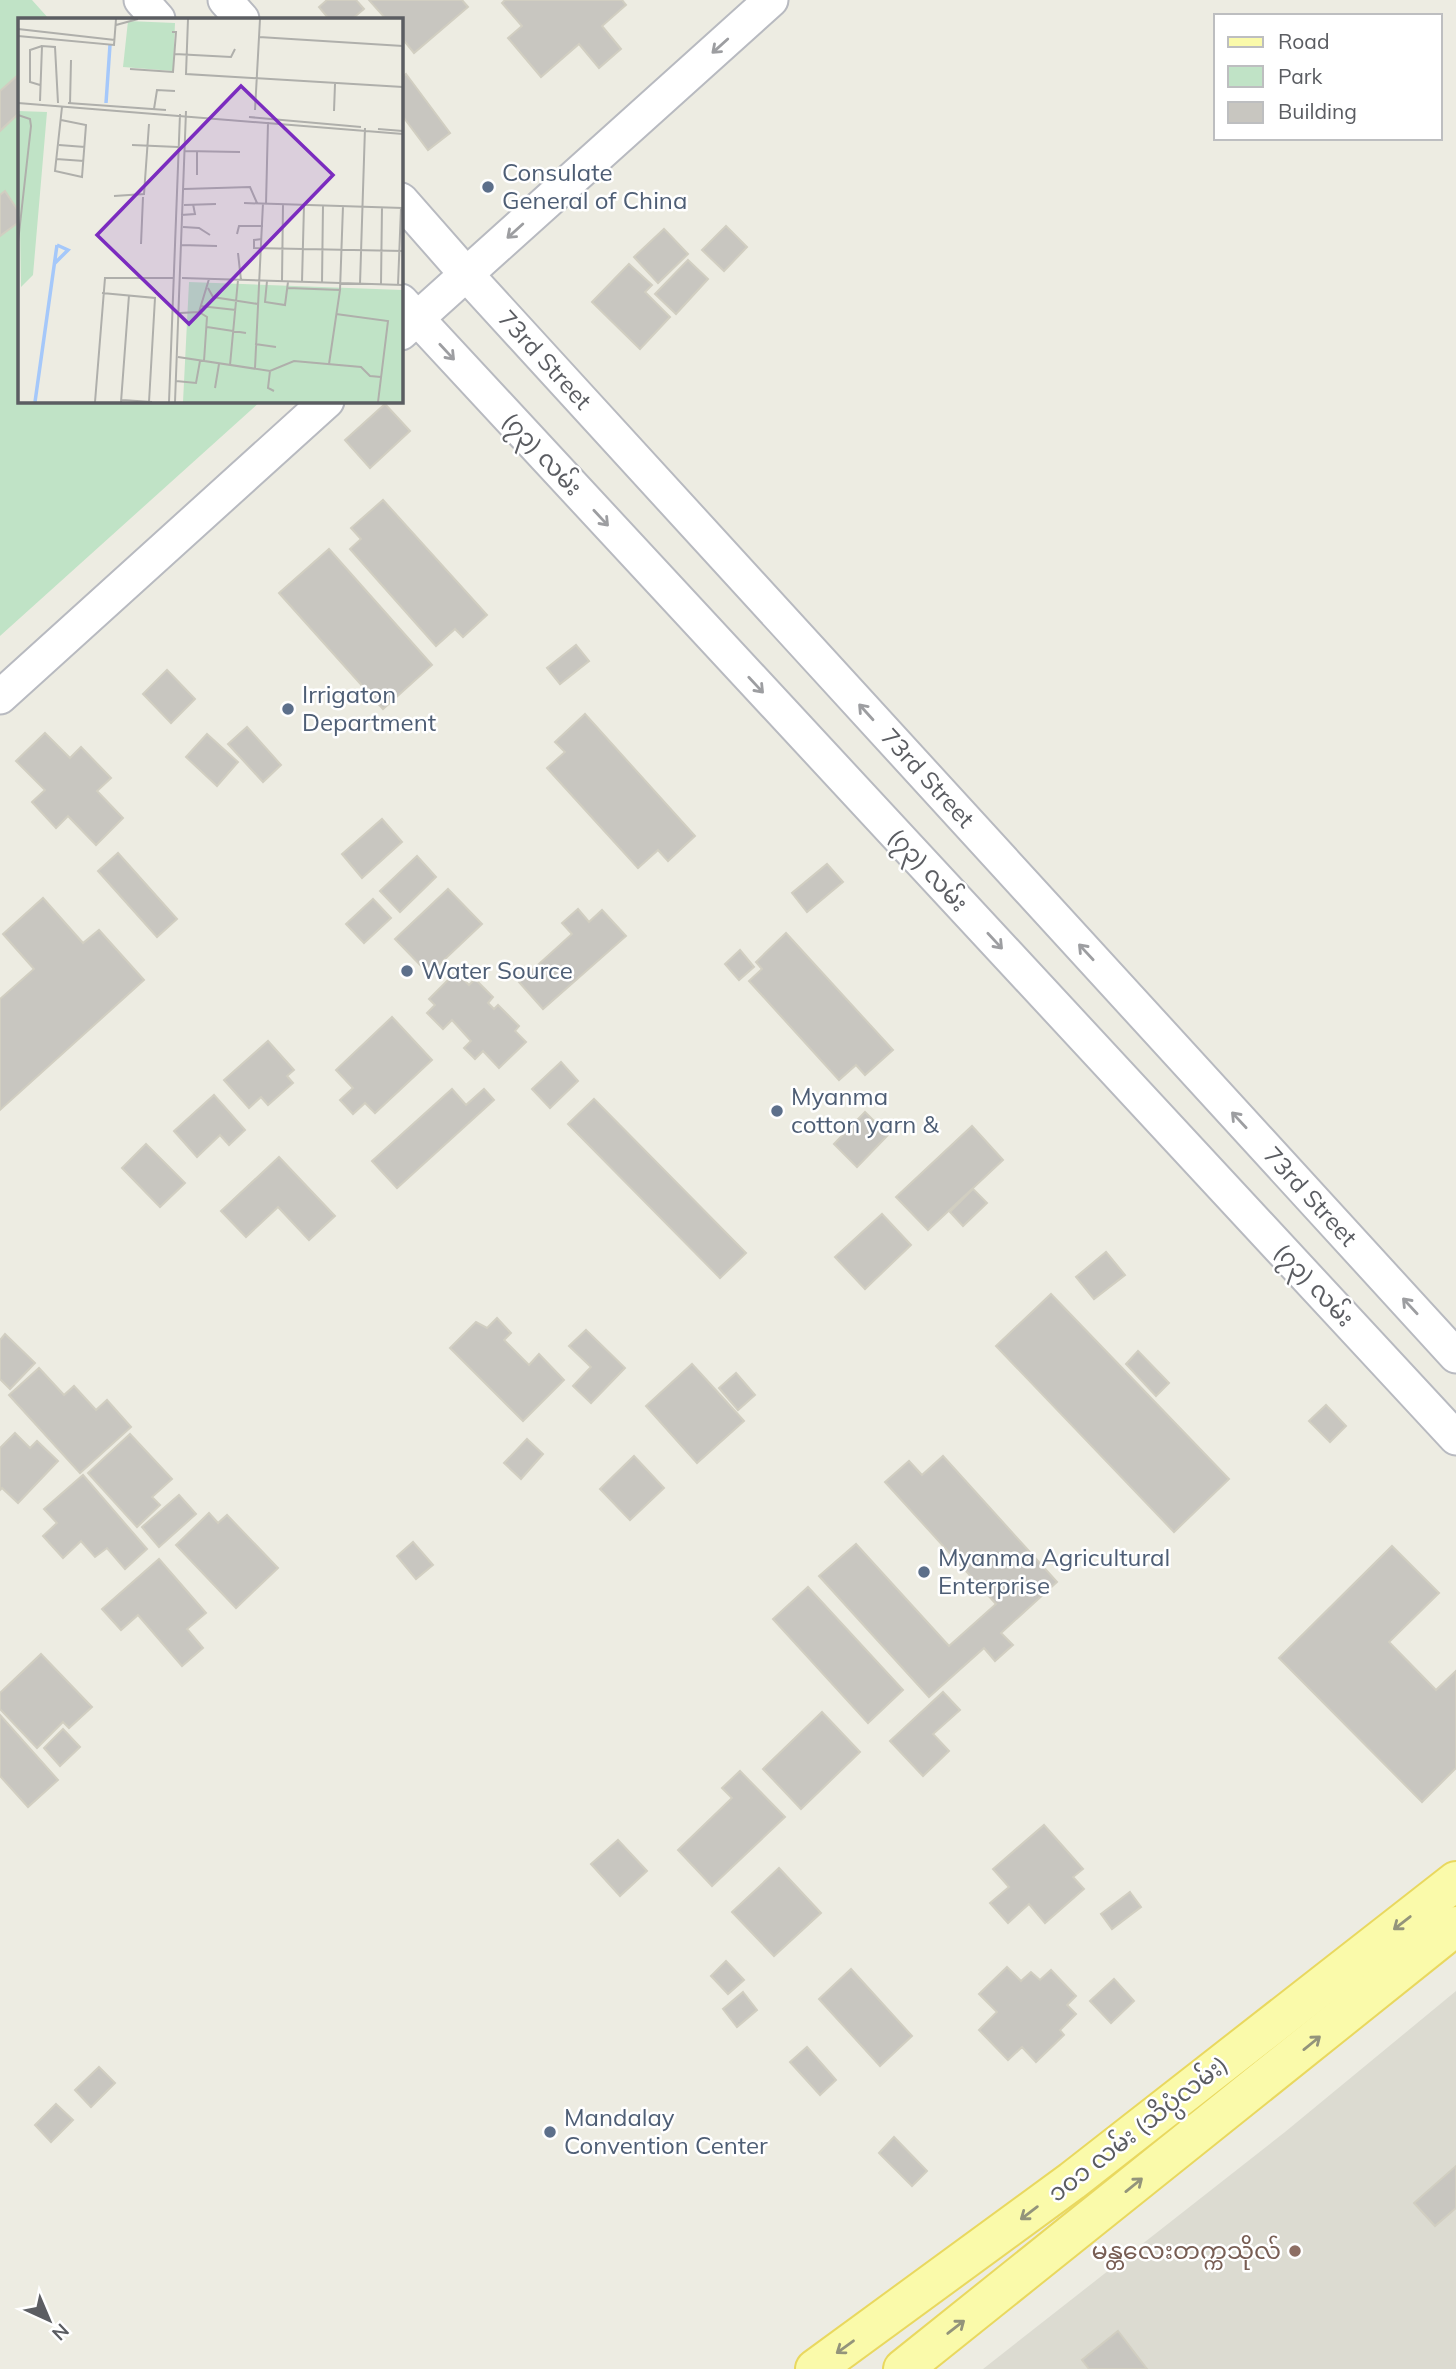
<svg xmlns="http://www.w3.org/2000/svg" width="1456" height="2369" font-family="Mulish,'Noto Sans Myanmar',sans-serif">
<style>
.education{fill:#dcdbd1}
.green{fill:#c0e3c6}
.building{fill:#c8c6c0;stroke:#d1cec1;stroke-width:2}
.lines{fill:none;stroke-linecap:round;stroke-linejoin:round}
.secondary-casing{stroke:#b8bac0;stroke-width:37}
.primary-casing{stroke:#e9d85f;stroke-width:42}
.secondary{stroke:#fff;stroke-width:33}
.primary{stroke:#fafaaa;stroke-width:38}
.oneway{stroke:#9d9ea1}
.oneway2{stroke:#93947b}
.service-dot{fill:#5c6f8a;stroke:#fff;stroke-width:2.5}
.education-dot{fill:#8d6e63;stroke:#fff;stroke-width:2.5}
.labels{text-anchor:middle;stroke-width:5;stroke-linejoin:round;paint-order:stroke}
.service-label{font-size:24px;fill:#4e5e75;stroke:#fff;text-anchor:start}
.street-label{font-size:24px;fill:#5b5d62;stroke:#fff}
.education-label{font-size:24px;fill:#785e54;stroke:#fff;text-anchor:end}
.inset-river{fill:none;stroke:#a5c8fa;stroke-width:3.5}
.inset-road{fill:none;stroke:#afafab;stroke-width:2}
.view{fill:#7b2cbf;fill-opacity:0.15;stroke:#7b2cbf;stroke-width:3.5}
.inset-edge{fill:none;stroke:#5b5d62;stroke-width:3.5}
</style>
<rect width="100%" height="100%" fill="#edece2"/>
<!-- education -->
<polygon class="education" points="1456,1991 1456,2369 983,2369 1285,2132"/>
<!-- green -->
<polygon class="green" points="0,0 32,0 49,19 19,19 19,401 261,401 0,636"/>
<!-- building -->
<g class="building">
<polygon points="327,0 356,0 364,9 352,19 329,19 319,7"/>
<polygon points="369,0 462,0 468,7 414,53 401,37 401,19 386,19"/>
<polygon points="505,0 622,0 626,5 602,26 621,49 599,68 579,44 541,77 508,38 522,26 502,3"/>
<polygon points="406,74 450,133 428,150 401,114 401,78"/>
<polygon points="18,75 19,113 0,131 0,91"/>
<polygon points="5,191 19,212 19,222 0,236 0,195"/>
<polygon points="726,226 747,247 724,271 702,250"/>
<polygon points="664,229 688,254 658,283 634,257"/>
<polygon points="688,260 708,279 676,314 655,294"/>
<polygon points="629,264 652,285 645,292 670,317 640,349 592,302"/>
<polygon points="385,404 410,431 370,468 345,440"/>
<polygon points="383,500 487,615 463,637 455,629 436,646 350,549 361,539 351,528"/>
<polygon points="329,549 432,665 383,709 279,593"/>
<polygon points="576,645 589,661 560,684 547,668"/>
<polygon points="167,670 195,699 171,723 143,694"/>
<polygon points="585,714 695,836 668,861 658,850 638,868 547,768 565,752 555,742"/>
<polygon points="247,727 281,765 263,782 228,744"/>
<polygon points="45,733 70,758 81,747 111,778 97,791 123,818 96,845 68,816 56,828 32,802 45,790 16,761"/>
<polygon points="207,734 238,762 217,786 186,757"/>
<polygon points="382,819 402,842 362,878 342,854"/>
<polygon points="118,853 177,919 157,937 98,871"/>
<polygon points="417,856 436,877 400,912 380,891"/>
<polygon points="827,864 843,882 807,912 792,893"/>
<polygon points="448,889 482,924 429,974 395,939"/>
<polygon points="43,898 83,943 99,930 144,980 0,1110 0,999 34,969 3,934"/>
<polygon points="373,899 391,918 364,943 346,924"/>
<polygon points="578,909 589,922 602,910 626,936 543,1009 519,982 572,934 562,923"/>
<polygon points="786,933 893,1050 865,1075 856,1065 839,1080 749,981 762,969 756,962"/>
<polygon points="740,950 754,967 739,980 725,964"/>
<polygon points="456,972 469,985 475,979 493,997 488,1003 494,1009 498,1005 519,1026 515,1031 526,1042 499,1068 483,1051 475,1059 464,1048 471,1041 452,1020 443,1029 427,1013 435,1005 429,999"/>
<polygon points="392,1017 432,1060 375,1113 365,1103 353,1114 340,1100 353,1088 336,1070"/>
<polygon points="268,1041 294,1070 287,1076 293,1083 268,1105 261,1097 249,1108 224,1080"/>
<polygon points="561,1062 578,1081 550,1108 532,1089"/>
<polygon points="452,1089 466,1105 484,1089 494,1100 397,1188 372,1161"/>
<polygon points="214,1095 245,1130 229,1145 220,1135 197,1157 174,1131"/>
<polygon points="594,1099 746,1253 720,1278 568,1124"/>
<polygon points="865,1112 888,1135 857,1167 834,1144"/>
<polygon points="972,1126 1003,1160 928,1230 896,1197"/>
<polygon points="146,1144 185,1183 160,1207 122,1168"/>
<polygon points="279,1157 335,1216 309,1240 278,1207 246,1237 221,1211"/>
<polygon points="973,1189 987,1203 963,1226 950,1212"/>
<polygon points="882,1214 911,1245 865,1289 835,1257"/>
<polygon points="1106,1252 1125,1275 1094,1299 1076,1277"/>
<polygon points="1051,1294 1229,1479 1174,1532 996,1346"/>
<polygon points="497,1318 511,1333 504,1340 529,1365 539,1354 564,1380 523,1421 450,1348 476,1322 487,1328"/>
<polygon points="586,1330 625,1368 591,1403 573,1386 591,1367 569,1346"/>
<polygon points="5,1334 35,1363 10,1389 0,1379 0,1340"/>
<polygon points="1138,1351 1169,1383 1156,1396 1126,1364"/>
<polygon points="692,1364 744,1421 697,1463 646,1406"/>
<polygon points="39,1368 64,1395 74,1386 96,1410 107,1400 131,1427 80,1473 9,1395"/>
<polygon points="736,1373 755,1395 738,1410 719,1388"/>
<polygon points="1326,1405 1346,1426 1330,1442 1309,1421"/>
<polygon points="15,1433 30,1448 37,1441 58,1461 18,1503 2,1488 0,1490 0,1448"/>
<polygon points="130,1434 172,1479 152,1497 160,1505 137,1527 88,1473"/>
<polygon points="527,1439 543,1454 521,1479 504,1463"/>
<polygon points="634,1456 664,1488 630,1520 600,1489"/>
<polygon points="943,1456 1057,1582 1001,1633 1013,1645 995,1661 984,1648 929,1697 819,1576 856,1544 949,1646 996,1604 885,1482 909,1461 922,1475"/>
<polygon points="83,1475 147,1549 125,1569 107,1548 95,1557 81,1541 63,1558 43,1536 57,1523 44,1509"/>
<polygon points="179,1495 196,1514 159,1547 142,1527"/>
<polygon points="209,1513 218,1523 227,1515 278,1568 236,1608 176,1545"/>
<polygon points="413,1542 433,1565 416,1579 397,1556"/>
<polygon points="1392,1546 1439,1593 1389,1642 1436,1690 1456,1671 1456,1768 1422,1802 1279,1658"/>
<polygon points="159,1559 206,1613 187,1629 203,1648 182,1666 138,1615 121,1630 102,1609"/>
<polygon points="808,1587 903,1690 868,1723 773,1619"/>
<polygon points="41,1654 92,1707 69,1728 63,1722 37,1748 0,1709 0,1693"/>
<polygon points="943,1692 960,1710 933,1734 949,1751 923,1776 890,1741"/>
<polygon points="822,1712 860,1752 801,1809 763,1769"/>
<polygon points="0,1715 58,1780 28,1807 0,1776"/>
<polygon points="63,1729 80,1747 60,1766 44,1748"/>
<polygon points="740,1771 785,1817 712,1886 678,1850 732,1798 722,1788"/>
<polygon points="1044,1825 1083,1869 1073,1877 1084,1889 1045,1923 1029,1904 1008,1923 990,1903 1009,1887 993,1869"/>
<polygon points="618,1840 647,1871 620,1896 591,1864"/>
<polygon points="779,1868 821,1913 774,1956 732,1912"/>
<polygon points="1130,1892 1141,1907 1112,1929 1101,1914"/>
<polygon points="726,1961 744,1980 728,1994 711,1976"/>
<polygon points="1007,1967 1021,1981 1031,1972 1040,1980 1051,1970 1076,1996 1067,2005 1076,2014 1060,2030 1064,2035 1036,2062 1022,2047 1008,2060 979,2030 997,2012 979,1994"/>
<polygon points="851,1969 912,2036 880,2066 819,1999"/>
<polygon points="1114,1979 1134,2001 1111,2023 1090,2001"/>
<polygon points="743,1992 757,2010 737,2027 723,2009"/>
<polygon points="807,2047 836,2080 820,2095 790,2062"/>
<polygon points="99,2067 115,2083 91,2107 75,2090"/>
<polygon points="56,2104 73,2120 51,2142 35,2125"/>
<polygon points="894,2137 927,2171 912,2186 879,2153"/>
<polygon points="1456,2166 1456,2208 1435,2226 1414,2203"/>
<polygon points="1118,2331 1147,2369 1089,2369 1082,2360"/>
</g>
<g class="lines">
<defs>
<g id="secondary">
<polyline points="141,0 158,19"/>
<polyline points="225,0 242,19"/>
<path id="s1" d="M401,200l66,75 989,1081"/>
<polyline points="401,301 1456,1438"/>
<polyline points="401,333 771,0"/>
<polyline points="0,697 327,401"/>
</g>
<g id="primary">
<polyline points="815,2369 1072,2181 1456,1881"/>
<polyline points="903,2369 1456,1926"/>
</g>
</defs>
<!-- secondary casing -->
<use href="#secondary" class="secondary-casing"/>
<!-- primary casing -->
<use href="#primary" class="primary-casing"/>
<!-- secondary -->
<use href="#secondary" class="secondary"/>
<!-- primary -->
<use href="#primary" class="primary"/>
</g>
<!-- one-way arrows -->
<defs><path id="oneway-shaft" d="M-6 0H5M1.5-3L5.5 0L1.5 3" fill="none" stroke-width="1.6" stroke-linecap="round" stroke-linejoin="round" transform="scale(1.75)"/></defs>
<g class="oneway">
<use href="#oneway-shaft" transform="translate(720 46) rotate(138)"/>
<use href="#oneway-shaft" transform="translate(515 231) rotate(138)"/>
<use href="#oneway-shaft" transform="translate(447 352) rotate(47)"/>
<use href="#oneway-shaft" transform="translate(601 518) rotate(47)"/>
<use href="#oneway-shaft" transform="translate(756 685) rotate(47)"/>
<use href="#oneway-shaft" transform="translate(866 712) rotate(-132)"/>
<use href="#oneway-shaft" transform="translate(995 941) rotate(47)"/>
<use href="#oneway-shaft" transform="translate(1086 952) rotate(-133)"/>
<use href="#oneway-shaft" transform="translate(1239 1120) rotate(-133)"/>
<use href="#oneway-shaft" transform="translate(1410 1306) rotate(-133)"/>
</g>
<g class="oneway2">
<use href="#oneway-shaft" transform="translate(1402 1923) rotate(142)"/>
<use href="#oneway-shaft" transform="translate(1312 2043) rotate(-39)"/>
<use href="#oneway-shaft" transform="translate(1134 2185) rotate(-39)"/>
<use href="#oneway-shaft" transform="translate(1029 2213) rotate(143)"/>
<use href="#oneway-shaft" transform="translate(956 2327) rotate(-38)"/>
<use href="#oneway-shaft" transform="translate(845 2347) rotate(144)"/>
</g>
<!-- markers -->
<g class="service-dot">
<circle cx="488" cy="187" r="7"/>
<circle cx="288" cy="709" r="7"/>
<circle cx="407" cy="971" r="7"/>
<circle cx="777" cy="1111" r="7"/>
<circle cx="924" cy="1572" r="7"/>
<circle cx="550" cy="2132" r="7"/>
</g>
<circle class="education-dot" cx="1295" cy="2251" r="7"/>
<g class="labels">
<!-- service labels -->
<g class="service-label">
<text x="502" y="181">Consulate<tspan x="502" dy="28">General of China</tspan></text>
<text x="302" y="703">Irrigaton<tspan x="302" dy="28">Department</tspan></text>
<text x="421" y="979">Water Source</text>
<text x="791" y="1105">Myanma<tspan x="791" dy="28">cotton yarn &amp;</tspan></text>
<text x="938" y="1566">Myanma Agricultural<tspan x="938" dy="28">Enterprise</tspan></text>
<text x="564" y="2126">Mandalay<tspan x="564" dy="28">Convention Center</tspan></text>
</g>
<!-- street labels -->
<g class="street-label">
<text dy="8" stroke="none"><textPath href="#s1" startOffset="215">73rd Street</textPath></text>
<text transform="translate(542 454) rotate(47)" y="8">(၇၃) လမ်း</text>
<text dy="8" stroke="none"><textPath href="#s1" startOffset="782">73rd Street</textPath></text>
<text transform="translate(928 870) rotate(47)" y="8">(၇၃) လမ်း</text>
<text dy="8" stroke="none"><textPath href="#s1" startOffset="1349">73rd Street</textPath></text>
<text transform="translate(1314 1285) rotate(47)" y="8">(၇၃) လမ်း</text>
<text transform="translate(1138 2129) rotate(-38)" y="8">၁၀၁ လမ်း (သိပ္ပံလမ်း)</text>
</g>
<!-- education labels -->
<g class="education-label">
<text x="1281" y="2259">မန္တလေးတက္ကသိုလ်</text>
</g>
</g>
<!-- overview -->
<g transform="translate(18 18)">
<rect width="385" height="385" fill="#edece2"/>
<path d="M110,3l47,2 -2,48 -50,-4zM0,93l29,1 -14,163 -12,12zM171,264l214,8v112h-220z" fill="#c0e3c6"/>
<path class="inset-river" d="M88,85l4,-58M37,245l13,-13 -11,-5M17,384l22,-157"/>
<path class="inset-road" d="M170,1l-2,55 217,13M98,7l22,-6M0,11l97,11M0,18l96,9 2,-26M241,19l144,9M157,36l56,3 4,-8M112,51l43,3 3,-40h-4M22,67l-10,-3v-32l12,-4M22,83l2,-55 13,1 3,56M0,85l385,31M50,85l98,7M52,86l1,-44M136,91l3,-19 18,1M237,92l5,-91M316,93l1,-27M0,97l12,4 1,7 -13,116M231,99l112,10M43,102l25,5 -4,52 -27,-6 7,-64M360,111l25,2M41,127l26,2M114,127l46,2M167,133l55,1M179,134v23M38,141l28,2M166,171l66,-2 7,16M96,178l30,-2 5,-70M226,185l159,5M248,186l2,-82M166,187l32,-1M163,197l14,-1 -2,-10M165,209l16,1 11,7M219,216l2,-8h24M244,221l-8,1v8l149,3M123,226l2,-47M163,227l36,1M220,235l3,27M164,260l221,7M249,263l-2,21 20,3 3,-23M264,263l1,-77M284,264l2,-77M304,265l1,-78M342,266l5,-156M363,266l1,-77M380,267l3,-77M190,270l5,9 45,7M270,270l52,2 -11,74M322,272l3,-84M84,275l53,5 -6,104M182,288l36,4M181,294l8,5 -3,44M162,295l19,-1 10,-33M318,296l52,7 -10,81M189,309l39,6M237,326l21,3M160,339l92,14 24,-10 67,6 9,9 11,1M212,347l8,-85M237,350l8,-165M252,353l-2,17 6,3M158,363l20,2 4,-22M197,370l4,-24M104,382l30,2M77,384l10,-124h68M103,384l8,-107M151,384l11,-288M157,384l11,-291"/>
<path class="view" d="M223,68l92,89 -144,149 -92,-89z"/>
<rect width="385" height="385" class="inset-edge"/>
</g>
<!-- legend -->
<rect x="1214" y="14" width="228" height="126" fill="#ffffff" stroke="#bdbec0" stroke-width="2"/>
<rect x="1228" y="37" width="35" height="10" fill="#fafaaa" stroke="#bdbec0" stroke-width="2"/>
<text x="1278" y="49" font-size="21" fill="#5b5d62">Road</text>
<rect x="1228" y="66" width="35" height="21" fill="#c0e3c6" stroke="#bdbec0" stroke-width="2"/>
<text x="1278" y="84" font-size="21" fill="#5b5d62">Park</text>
<rect x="1228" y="102" width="35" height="21" fill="#c8c6c0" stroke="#bdbec0" stroke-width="2"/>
<text x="1278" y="119" font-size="21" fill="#5b5d62">Building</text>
<!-- north arrow -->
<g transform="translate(49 2320) rotate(136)" stroke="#ffffff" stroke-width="5" paint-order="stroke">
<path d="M0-5L12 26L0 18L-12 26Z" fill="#5b5d62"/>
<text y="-10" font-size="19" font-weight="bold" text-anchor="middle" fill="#5b5d62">N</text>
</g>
</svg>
